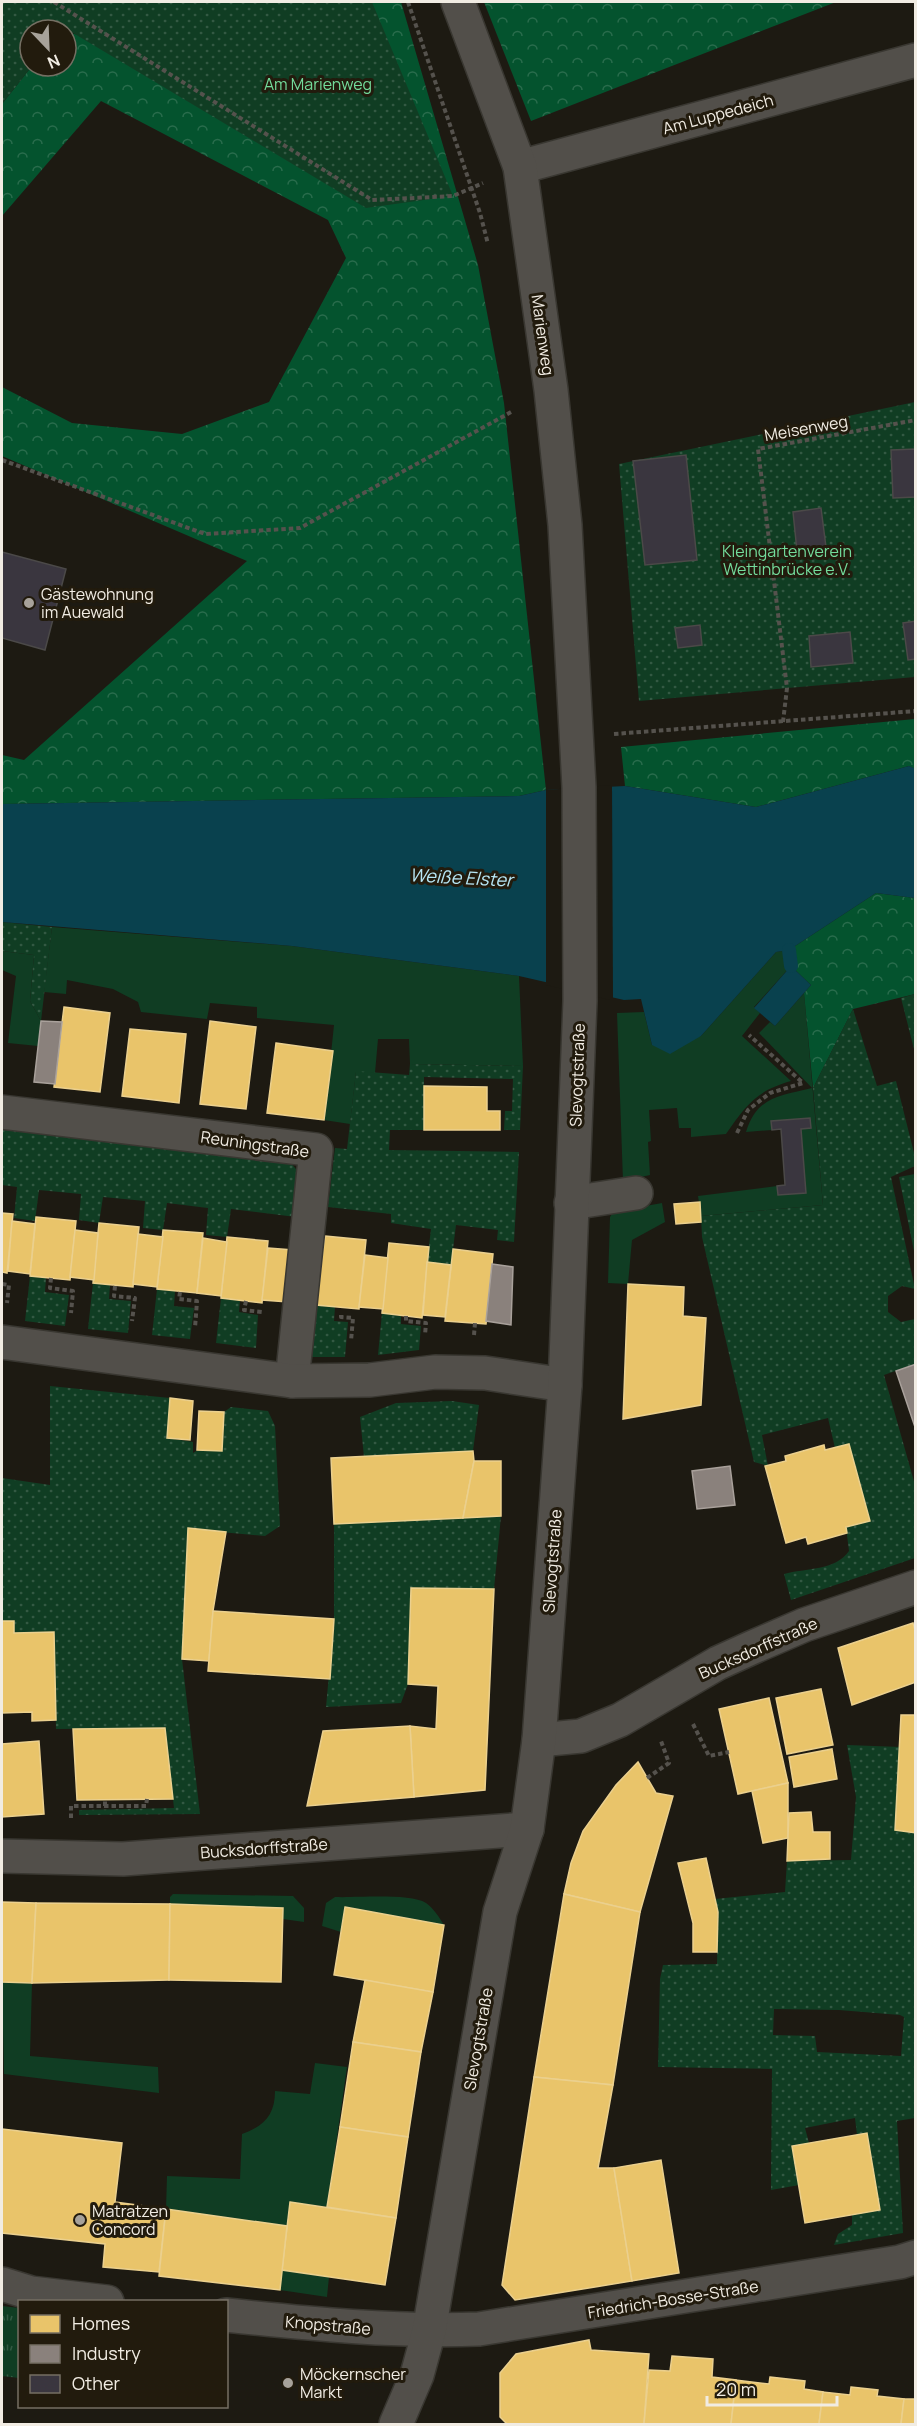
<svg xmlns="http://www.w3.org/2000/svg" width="917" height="2426" font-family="Manrope,sans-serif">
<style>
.grass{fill:#103d23}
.forest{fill:url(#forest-crowns)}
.park{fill:url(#park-tufts)}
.garden{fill:url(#garden-dots);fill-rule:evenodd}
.water{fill:#09414e}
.pier{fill:#1d1a12}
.homes{fill:#e9c46a;stroke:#ebd08e;stroke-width:1.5}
.industry{fill:#8a817c;stroke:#a9a19b;stroke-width:1.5}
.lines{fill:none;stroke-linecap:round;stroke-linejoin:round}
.stream{stroke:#09414e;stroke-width:14}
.building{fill:#3a363f;stroke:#4b4948;stroke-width:1.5}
.minor-casing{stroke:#393731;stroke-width:36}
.path{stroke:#55524d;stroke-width:4;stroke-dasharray:4.5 3;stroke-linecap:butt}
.minor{stroke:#524f4a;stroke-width:33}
.poi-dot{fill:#a7a29a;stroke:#221b0d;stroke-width:2}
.labels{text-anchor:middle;stroke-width:6;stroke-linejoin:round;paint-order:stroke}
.park-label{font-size:16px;fill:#73db9b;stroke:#221b0d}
.street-label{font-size:16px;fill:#f1ece3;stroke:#221b0d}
.poi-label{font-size:16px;fill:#f1ece3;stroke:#221b0d;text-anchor:start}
.water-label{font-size:18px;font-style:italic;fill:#b7e7f6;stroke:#221b0d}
</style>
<defs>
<pattern id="forest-crowns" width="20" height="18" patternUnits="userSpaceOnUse" patternTransform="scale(1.5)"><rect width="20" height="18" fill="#04532e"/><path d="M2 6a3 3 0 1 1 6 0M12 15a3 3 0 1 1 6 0" fill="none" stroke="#296c4c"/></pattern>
<pattern id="park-tufts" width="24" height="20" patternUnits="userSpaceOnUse" patternTransform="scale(1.5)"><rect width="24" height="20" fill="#103d23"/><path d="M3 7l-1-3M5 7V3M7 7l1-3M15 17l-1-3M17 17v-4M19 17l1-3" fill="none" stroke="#335943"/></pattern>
<pattern id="garden-dots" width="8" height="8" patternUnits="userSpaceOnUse" patternTransform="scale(1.5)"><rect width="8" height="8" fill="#103d23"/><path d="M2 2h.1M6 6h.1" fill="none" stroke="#335943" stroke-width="1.8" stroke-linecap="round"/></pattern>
</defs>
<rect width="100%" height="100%" fill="#1d1a12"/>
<!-- grass -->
<g class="grass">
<polygon points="52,927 292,946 519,976 523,1066 410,1064 409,1039 378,1039 375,1073 356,1072 350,1124 324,1120 334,1025 257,1018 257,1007 210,1003 207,1019 141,1012 138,1002 113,989 67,980 66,994 44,992"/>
<path d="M789,950l2,16 -37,41 6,6 -18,23 49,45c-35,10 -45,24 -65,53l-35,3v-9h-12l-2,-20 -28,2 2,31 -3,1 2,33 -27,6 -6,-168 27,-1 8,33 49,-9 75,-84z"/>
<polygon points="2,951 34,955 30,1001 41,1021 38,1046 8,1043 16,976 2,970"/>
<path d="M804,993l19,212 -122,11 -3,-20 79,-10 2,9 27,-3 -5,-63 10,-1 -1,-10 -38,3v9l-26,2c11,-36 34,-36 66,-44l-53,-55 11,-11 5,4z"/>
<polygon points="662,1203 665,1222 632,1240 628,1284 608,1283 610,1217 613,1212"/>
<polygon points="173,1894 293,1896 304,1908 304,1922 283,1919 282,1908 170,1904 170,1897"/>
<path d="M335,1897c21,1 75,-4 91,6 8,6 13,14 18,22l-98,-18 -5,25 -19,-6 4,-23z"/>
<polygon points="2,1982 32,1983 30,2056 158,2067 159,2093 4,2074"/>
<path d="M315,2063l32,4 -20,140 -37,-5 -3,24 -121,-17 1,-33 73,3 2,-45c22,-8 33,-19 33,-43l35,3z"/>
<polygon points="282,2270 329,2277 327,2297 280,2290"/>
</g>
<!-- forest -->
<g class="forest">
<polygon points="94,2 401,2 478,265 504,403 546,790 519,796 2,804 2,755 24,760 247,561 2,456 2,387 72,423 182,434 269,402 346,258 328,220 101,101 2,216 2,104 32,66 66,66 66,32 150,52"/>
<polygon points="484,2 836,2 531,121"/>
<polygon points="915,719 915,769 909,766 756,807 625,786 621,747"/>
<polygon points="876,893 915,898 915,994 853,1009 813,1088 804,993 811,985 791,966 789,950"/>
</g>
<!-- park -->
<polygon class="park" points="2,2306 19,2308 19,2378 2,2376"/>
<!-- garden -->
<g class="garden">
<polygon points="2,2 372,2 453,196 366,208 63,27 60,30 30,30 32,66 2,104"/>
<polygon points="915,402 915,677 639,701 619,464"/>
<polygon points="2,922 52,927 41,1021 30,1001 34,955 2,951"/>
<polygon points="915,994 916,994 915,1053 901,998"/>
<path d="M853,1009l24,77 19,-5 19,76v9l-24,11 24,112 -13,-3 -14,10v16l13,10 14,-3v45l-31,11 31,110v73l-124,42 -7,-26c22,-6 51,-3 65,-23l-3,-24 24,-7 -21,-76 -14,4 -7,-30 -66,17 6,31 -14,-4 -52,-225 -1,-21 122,-11 -10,-117z"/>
<polygon points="410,1064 523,1066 520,1130 504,1130 505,1111 512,1111 513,1079 424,1077 424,1130 390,1130 389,1150 519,1152 514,1242 497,1240 498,1230 456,1225 451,1265 427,1262 431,1229 391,1223 391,1214 328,1207 335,1148 347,1149 356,1071 409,1075"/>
<polygon points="2,1129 291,1163 300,1174 296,1217 231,1209 227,1237 206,1235 208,1208 167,1203 163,1230 143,1228 145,1201 103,1197 99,1223 79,1220 81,1194 39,1190 35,1221 14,1218 17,1187 2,1185"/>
<polygon points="915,1174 916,1174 915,1256 899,1177"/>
<polygon points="30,1276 46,1278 45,1292 69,1295 65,1326 25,1321"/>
<polygon points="93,1283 110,1285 109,1299 131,1301 128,1333 88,1329"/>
<polygon points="157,1289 175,1291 174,1306 194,1308 190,1339 152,1335"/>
<polygon points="221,1298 240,1300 239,1312 258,1315 256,1348 216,1343"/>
<polygon points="316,1305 335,1307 334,1321 348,1322 345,1357 310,1357"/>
<polygon points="382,1313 401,1316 401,1324 421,1326 419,1350 378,1355"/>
<polygon points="50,1386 170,1398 167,1438 193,1442 193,1453 198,1450 222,1451 224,1412 231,1407 268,1411 275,1426 280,1526 265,1536 188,1529 182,1659 200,1814 79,1815 79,1810 174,1808 165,1728 56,1729 54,1633 14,1633 13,1621 2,1621 2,1478 50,1485"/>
<polygon points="452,1401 479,1405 473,1451 413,1456 364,1457 360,1417 396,1403"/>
<polygon points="501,1516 494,1589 411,1588 408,1684 401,1703 326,1707 334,1619 334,1524"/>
<path d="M847,1745l54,2 -6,83 21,3 -1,285 -18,3 6,112 -69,12 4,-11 14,-9v-11l28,-4 -13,-76 -10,1 -2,-17 -50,10 4,15 -10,42 -28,5 1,-121 -114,-2 2,-88 3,-14 54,-1 1,-52 -3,-13 70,-7 2,-31 64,-1 5,-63zM774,2009l65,1 61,5 4,2 -3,39 -84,-4 -2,-16 -42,-1z"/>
</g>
<!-- water -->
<g class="water">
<polygon points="909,766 916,769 915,898 876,893 789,950 776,952 701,1036 670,1054 652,1045 641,999 624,1000 519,976 292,946 2,922 2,804 519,796 546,790 625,786 756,807"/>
<polygon points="791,966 811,985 775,1026 754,1008"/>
</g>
<!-- pier -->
<polygon class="pier" points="612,785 613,1000 610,1000 546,985 546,790"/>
<!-- homes -->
<g class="homes">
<polygon points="64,1007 110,1013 100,1092 54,1087"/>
<polygon points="210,1021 256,1027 246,1109 200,1104"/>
<polygon points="130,1029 186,1034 179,1103 122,1096"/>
<polygon points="276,1043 333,1051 324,1120 267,1113"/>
<polygon points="424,1086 487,1087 487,1111 500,1111 500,1130 424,1130"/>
<polygon points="700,1202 701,1222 676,1224 674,1204"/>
<polygon points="2,1213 13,1214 7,1273 2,1272"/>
<polygon points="36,1217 76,1221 70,1280 30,1276"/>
<polygon points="12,1221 35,1224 30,1274 8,1271"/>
<polygon points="99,1223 139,1227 133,1287 93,1283"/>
<polygon points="75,1230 98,1233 94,1280 70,1277"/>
<polygon points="163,1230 203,1233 197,1293 157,1289"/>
<polygon points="138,1234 163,1237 157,1287 133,1284"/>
<polygon points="325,1236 366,1240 359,1309 316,1305"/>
<polygon points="227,1237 268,1241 262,1303 221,1298"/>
<polygon points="203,1238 227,1242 221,1296 197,1293"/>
<polygon points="389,1243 429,1247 422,1318 382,1313"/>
<polygon points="268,1248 293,1250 288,1302 262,1300"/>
<polygon points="453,1249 493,1254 486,1324 445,1321"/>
<polygon points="365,1255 388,1258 383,1309 359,1307"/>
<polygon points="427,1262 451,1265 445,1317 423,1315"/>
<polygon points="628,1284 684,1287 683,1316 706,1318 701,1405 623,1419"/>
<polygon points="170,1398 193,1401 190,1440 167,1438"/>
<polygon points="199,1411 224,1412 222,1451 197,1450"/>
<polygon points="849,1444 870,1521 846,1527 847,1533 808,1544 806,1537 786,1543 765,1466 786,1461 785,1456 824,1445 825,1450"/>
<polygon points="473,1451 474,1461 463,1518 334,1524 331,1458"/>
<polygon points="474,1461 501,1461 501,1516 463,1518"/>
<polygon points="188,1528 226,1532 213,1611 209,1661 182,1659"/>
<polygon points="411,1588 494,1589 485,1790 414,1797 410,1726 436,1729 438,1686 408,1684"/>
<polygon points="213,1611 334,1619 330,1679 208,1671"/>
<polygon points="2,1621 14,1621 14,1633 54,1632 56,1720 32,1721 32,1712 2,1713"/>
<polygon points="913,1623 916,1634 916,1682 852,1705 838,1648"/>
<polygon points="821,1689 833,1745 787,1754 776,1698"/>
<polygon points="769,1698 788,1783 738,1794 719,1709"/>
<polygon points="901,1715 916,1715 916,1833 895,1830"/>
<polygon points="410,1726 414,1797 307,1806 323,1731"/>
<polygon points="165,1728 173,1799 77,1800 73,1729"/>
<polygon points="39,1741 44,1814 2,1817 2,1744"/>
<polygon points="832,1749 837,1779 794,1787 789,1757"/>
<polygon points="638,1762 656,1793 673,1796 640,1912 564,1894 571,1863 583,1831 616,1785"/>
<polygon points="788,1783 788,1838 763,1843 752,1791"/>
<polygon points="811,1812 813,1832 830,1832 830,1859 787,1861 789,1813"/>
<polygon points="706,1858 718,1912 717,1952 693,1952 693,1923 678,1863"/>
<polygon points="564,1894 640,1912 613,2085 534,2077"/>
<polygon points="2,1902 36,1903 32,1983 2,1982"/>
<polygon points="36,1903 170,1904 169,1980 32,1983"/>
<polygon points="170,1904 283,1908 281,1982 169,1980"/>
<polygon points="345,1907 444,1925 433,1992 334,1975"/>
<polygon points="365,1980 433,1992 421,2052 353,2042"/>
<polygon points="353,2042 421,2052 408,2137 340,2127"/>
<polygon points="534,2077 613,2085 598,2168 614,2168 632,2281 515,2300 502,2285"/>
<polygon points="340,2127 408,2137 396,2218 327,2207"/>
<polygon points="2,2129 122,2143 115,2202 166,2209 159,2272 103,2267 105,2244 2,2233"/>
<polygon points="867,2133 880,2210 805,2223 792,2146"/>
<polygon points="661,2160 679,2273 632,2281 614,2168"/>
<polygon points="290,2202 396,2218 385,2285 282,2270"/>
<polygon points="166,2209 287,2226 280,2290 159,2276"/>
<polygon points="589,2340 591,2350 649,2354 644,2424 507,2424 500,2417 500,2373 516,2354"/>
<polygon points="672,2356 713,2359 712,2377 736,2380 731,2424 644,2424 649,2370 670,2371"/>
<polygon points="770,2377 805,2381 804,2389 823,2392 819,2424 731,2424 736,2380 769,2384"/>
<polygon points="851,2387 878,2390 877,2396 904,2399 901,2424 819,2424 823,2392 850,2395"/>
<polygon points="904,2399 916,2399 916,2424 901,2424"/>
</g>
<!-- industry -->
<g class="industry">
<polygon points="41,1021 62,1022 55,1084 34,1082"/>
<polygon points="492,1264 513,1267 511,1325 486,1321"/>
<polygon points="916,1364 916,1430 896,1371"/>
<polygon points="730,1466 735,1505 697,1509 692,1471"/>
</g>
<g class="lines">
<!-- stream -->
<polyline class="stream" points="789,950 791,966"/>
</g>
<!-- building -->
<g class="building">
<polygon points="916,449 916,497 893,498 891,450"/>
<polygon points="686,455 697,560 645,565 633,461"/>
<polygon points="821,508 826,547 797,551 793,512"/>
<polygon points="2,552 66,569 45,650 2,638"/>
<polygon points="916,621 916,659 908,660 903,623"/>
<polygon points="700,625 702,645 678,648 675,628"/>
<polygon points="850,632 853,663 811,667 809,636"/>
<polygon points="810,1118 811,1128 801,1129 806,1193 778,1195 777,1186 785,1185 781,1129 772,1130 771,1121"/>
</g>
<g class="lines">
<defs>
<g id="minor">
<polyline points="520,167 916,60"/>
<polyline points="2,1112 316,1150 292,1381"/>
<polyline points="571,1203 636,1193"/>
<polyline points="2,1342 292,1381 370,1380 435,1372 485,1373 565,1385"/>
<polyline points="539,1740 581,1736 620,1720 718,1663 751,1648 804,1625 916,1587"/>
<polyline points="2,1856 123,1859 527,1829"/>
<polyline points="2,2284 31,2293 107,2302"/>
<path d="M226,2315c85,9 168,17 253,14l421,-67 16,-5"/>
<polyline points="396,2424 417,2375 429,2331 500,1912 527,1829 539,1740 565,1385 580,1001 579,787 565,525 551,390 520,167 458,2"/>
</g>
</defs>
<!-- minor casing -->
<use href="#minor" class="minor-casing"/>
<!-- path -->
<g class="path">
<polyline points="54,2 372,200 453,196 483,183"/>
<polyline points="408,2 480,213 488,244"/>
<polyline points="2,460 205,534 300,528 513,411"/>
<polyline points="783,722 787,688 758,449 916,420"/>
<polyline points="614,734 916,711"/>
<polyline points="737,1133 748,1110 770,1093 803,1083 749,1035"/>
<polyline points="51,1278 50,1288 73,1291 71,1313"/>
<polyline points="2,1284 9,1285 7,1303"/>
<polyline points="115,1286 114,1296 135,1298 132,1321"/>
<polyline points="180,1292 179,1299 197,1301 195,1328"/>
<polyline points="246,1301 244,1310 262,1312"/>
<polyline points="341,1315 341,1317 353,1318 351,1341"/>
<polyline points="406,1316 406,1321 426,1323 425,1335"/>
<polyline points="474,1335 475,1323"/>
<polyline points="693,1724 709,1756 729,1752"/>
<polyline points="647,1778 669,1763 661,1741"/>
<polyline points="105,1806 105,1800"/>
<polyline points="71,1818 71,1806 146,1806 147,1799"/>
</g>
<!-- minor -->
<use href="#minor" class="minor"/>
</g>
<!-- markers -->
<g class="poi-dot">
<circle cx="29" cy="603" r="6"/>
<circle cx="80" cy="2220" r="6"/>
<circle cx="288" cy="2383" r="6"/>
</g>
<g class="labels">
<!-- park labels -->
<g class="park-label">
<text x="318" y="90">Am Marienweg</text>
<text x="787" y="557">Kleingartenverein<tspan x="787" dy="18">Wettinbrücke e.V.</tspan></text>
</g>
<!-- street labels -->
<g class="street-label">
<text transform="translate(718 114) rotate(-15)" y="6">Am Luppedeich</text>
<text transform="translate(543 335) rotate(82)" y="6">Marienweg</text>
<text transform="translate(806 428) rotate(-10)" y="6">Meisenweg</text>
<text transform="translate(577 1075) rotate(-88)" y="6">Slevogtstraße</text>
<text transform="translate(255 1144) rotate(8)" y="6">Reuningstraße</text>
<text transform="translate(552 1561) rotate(-86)" y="6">Slevogtstraße</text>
<text transform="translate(758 1648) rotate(-24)" y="6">Bucksdorffstraße</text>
<text transform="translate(264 1848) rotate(-4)" y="6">Bucksdorffstraße</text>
<text transform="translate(478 2039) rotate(-80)" y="6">Slevogtstraße</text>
<text transform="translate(673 2299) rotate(-9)" y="6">Friedrich-Bosse-Straße</text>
<text transform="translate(328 2325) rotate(5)" y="6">Knopstraße</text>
</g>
<!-- poi labels -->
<g class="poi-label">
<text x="41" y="600">Gästewohnung<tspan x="41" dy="18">im Auewald</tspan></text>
<text x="92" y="2217">Matratzen<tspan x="92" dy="18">Concord</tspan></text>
<text x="300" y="2380">Möckernscher<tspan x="300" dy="18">Markt</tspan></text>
</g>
<!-- water labels -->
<g class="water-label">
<text transform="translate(461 878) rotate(3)" y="6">Weiße Elster</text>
</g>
</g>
<!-- border -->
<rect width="917" height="2426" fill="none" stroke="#f1ece3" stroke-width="6"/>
<!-- legend -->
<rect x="18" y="2300" width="210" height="108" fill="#221b0d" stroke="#756f63" stroke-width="1.5"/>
<rect x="30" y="2315" width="30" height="18" fill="#e9c46a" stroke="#756f63" stroke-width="1.5"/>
<text x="72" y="2330" font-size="18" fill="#f1ece3">Homes</text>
<rect x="30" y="2345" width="30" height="18" fill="#8a817c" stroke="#756f63" stroke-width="1.5"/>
<text x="72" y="2360" font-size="18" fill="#f1ece3">Industry</text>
<rect x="30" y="2375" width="30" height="18" fill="#3a363f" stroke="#756f63" stroke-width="1.5"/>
<text x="72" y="2390" font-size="18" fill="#f1ece3">Other</text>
<!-- north arrow -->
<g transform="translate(48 48) rotate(157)"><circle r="28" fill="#221b0d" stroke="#756f63" stroke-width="1.5"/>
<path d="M0-4.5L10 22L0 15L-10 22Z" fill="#a7a29a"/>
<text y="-9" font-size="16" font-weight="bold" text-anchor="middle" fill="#f1ece3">N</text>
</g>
<!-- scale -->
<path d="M707 2396v9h130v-9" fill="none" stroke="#f1ece3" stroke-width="3"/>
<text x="716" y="2396" font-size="18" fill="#f1ece3" stroke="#221b0d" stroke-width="4.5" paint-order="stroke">20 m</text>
</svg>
